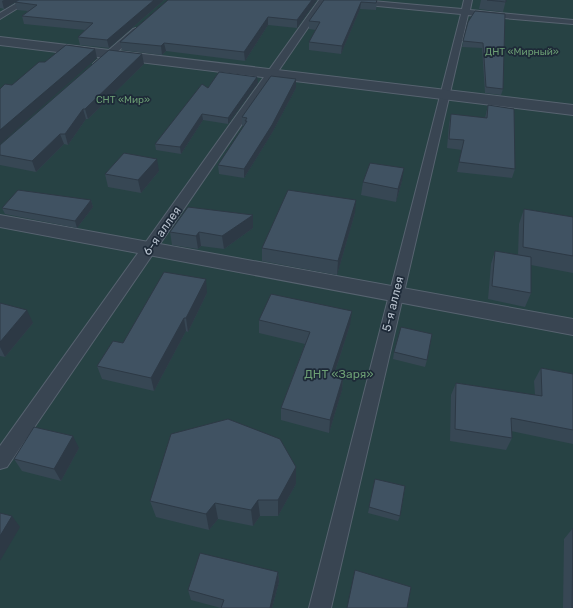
<svg xmlns="http://www.w3.org/2000/svg" width="573" height="608" font-family="Rubik,sans-serif">
<style>
.green{fill:#274244}
.lines{fill:none;stroke-linecap:round;stroke-linejoin:round}
.lane-casing{stroke:#576370;stroke-width:2}
.street-casing{stroke:#576370;stroke-width:2}
.lane{fill:#394552;fill-rule:evenodd}
.street{fill:#394552;fill-rule:evenodd}
.wall{fill:#374754}
.shaded-wall{fill:#2d3945}
.building{fill:#405262;stroke:#2d3945}
.labels{text-anchor:middle;stroke-width:3.5;stroke-linejoin:round;paint-order:stroke}
.far-park-label{font-size:10px;fill:#6c9e74;stroke:#1e2a38}
.street-label{font-size:12px;fill:#b6c0cc;stroke:#1e2a38}
.park-label{font-size:12px;fill:#6c9e74;stroke:#1e2a38}
</style>
<rect width="100%" height="100%" fill="#253343"/>
<!-- green -->
<rect class="green" x="0" y="0" width="573" height="608"/>
<g class="lines">
<defs>
<g id="lane">
<polygon points="22,0 31,0 0,19 0,13"/>
<polygon points="319,0 327,0 7,467 0,469 0,446"/>
<polygon points="332,0 361,0 462,9 464,0 472,0 470,10 573,20 573,24 468,15 331,608 309,608 461,14 336,2"/>
<polygon points="136,28 140,31 139,33 101,66 95,66 93,64 95,62 133,29"/>
</g>
<g id="street">
<polygon points="0,37 573,105 573,115 0,45"/>
<polygon points="0,215 573,319 573,335 0,227"/>
</g>
</defs>
<!-- lane casing -->
<use href="#lane" class="lane-casing"/>
<!-- street casing -->
<use href="#street" class="street-casing"/>
<!-- lane -->
<use href="#lane" class="lane"/>
<!-- street -->
<use href="#street" class="street"/>
</g>
<!-- wall -->
<g class="wall">
<polygon points="0,0 19,0 4,9 0,8"/>
<polygon points="19,0 164,0 109,48 80,45 78,37 85,30 24,24 22,16 28,11 17,10 15,2"/>
<polygon points="168,0 317,0 297,28 268,25 245,61 166,51 162,55 122,50 120,42"/>
<polygon points="324,0 378,0 377,0 376,10 360,9 341,54 309,50 309,42 316,30 309,29 309,21"/>
<polygon points="481,0 506,0 503,12 479,9"/>
<polygon points="475,11 503,89 501,95 485,93 482,48 462,47 468,22"/>
<polygon points="144,64 88,119 86,119 68,145 64,144 36,172 0,165 0,145"/>
<polygon points="258,83 228,124 203,120 181,154 156,150 155,144 208,88"/>
<polygon points="296,88 272,133 244,178 219,174 218,165 244,126 242,126 242,117"/>
<polygon points="488,105 515,169 512,178 457,172 462,150 447,148 449,124 451,114 485,118"/>
<polygon points="159,171 141,193 108,187 105,174"/>
<polygon points="402,181 396,202 361,195 363,182"/>
<polygon points="91,200 93,207 77,228 5,214 2,208"/>
<polygon points="524,209 573,217 573,273 531,265 531,293 525,307 488,299 491,264 495,251 518,255 519,224"/>
<polygon points="355,213 337,275 262,261 262,248"/>
<polygon points="253,215 253,228 224,249 201,246 198,249 172,245 170,232"/>
<polygon points="207,293 188,332 186,331 154,391 102,379 97,366 123,343"/>
<polygon points="0,303 33,323 5,357 0,356"/>
<polygon points="259,320 350,325 334,375 343,377 342,390 329,433 281,420 281,408 305,344 259,333"/>
<polygon points="394,352 427,360 425,367 393,359"/>
<polygon points="541,368 573,374 573,444 511,431 512,438 506,450 450,441 451,395 456,383 535,395 534,381"/>
<polygon points="79,448 61,481 22,471 14,459"/>
<polygon points="296,467 296,484 278,516 260,516 253,526 218,519 209,530 156,517 150,501"/>
<polygon points="375,479 400,516 398,521 368,513"/>
<polygon points="573,528 573,608 563,608 564,539"/>
<polygon points="278,572 279,582 272,608 221,608 191,600 188,590"/>
</g>
<!-- shaded-wall -->
<g class="shaded-wall">
<polygon points="4,0 19,0 4,9 2,1"/>
<polygon points="154,0 164,0 109,48 107,40"/>
<polygon points="312,0 317,0 297,28 297,20"/>
<polygon points="361,2 360,9 341,54 342,46"/>
<polygon points="268,17 268,25 245,61 244,52"/>
<polygon points="164,43 166,51 162,55 161,46"/>
<polygon points="95,49 97,58 0,144 0,130"/>
<polygon points="142,54 144,64 88,119 85,109"/>
<polygon points="257,77 258,83 228,124 228,118"/>
<polygon points="296,79 296,88 272,133 244,178 244,169"/>
<polygon points="83,109 86,119 68,145 65,134"/>
<polygon points="202,114 203,120 181,154 180,147"/>
<polygon points="60,134 64,144 36,172 32,161"/>
<polygon points="157,159 159,171 141,193 138,180"/>
<polygon points="404,168 402,181 396,202 398,189"/>
<polygon points="91,200 93,207 77,228 75,221"/>
<polygon points="356,200 355,213 337,275 338,261"/>
<polygon points="253,215 253,228 224,249 222,236"/>
<polygon points="199,232 201,246 198,249 196,236"/>
<polygon points="206,279 207,293 188,332 186,318"/>
<polygon points="27,310 33,323 5,357 0,347 0,342"/>
<polygon points="352,311 350,325 330,387 331,374"/>
<polygon points="184,318 186,331 154,391 151,378"/>
<polygon points="343,377 342,390 329,433 330,420"/>
<polygon points="73,436 79,448 61,481 54,469"/>
<polygon points="296,467 296,484 278,516 278,500"/>
<polygon points="258,500 260,516 253,526 251,510"/>
<polygon points="215,503 218,519 209,530 206,514"/>
<polygon points="12,516 20,527 0,561 0,536"/>
<polygon points="278,572 279,582 272,608 270,608"/>
</g>
<!-- building -->
<g class="building">
<polygon points="19,0 154,0 107,40 78,37 93,23 22,16 37,5 15,2"/>
<polygon points="168,0 312,0 297,20 268,17 244,52 164,43 161,46 120,42"/>
<polygon points="324,0 377,0 376,3 361,2 342,46 309,42 320,22 309,21"/>
<polygon points="487,0 506,0 506,2"/>
<polygon points="475,11 505,14 503,89 486,87 483,43 463,41 468,22"/>
<polygon points="66,45 95,49 0,130 0,89 5,84 12,85 39,62 45,62"/>
<polygon points="109,50 142,54 85,109 83,109 65,134 60,134 32,161 0,155 0,145"/>
<polygon points="219,72 257,77 228,118 202,114 180,147 155,144 202,84 208,88"/>
<polygon points="271,76 296,79 272,125 244,169 218,165 247,121 245,121 247,118 242,117"/>
<polygon points="488,105 514,109 515,169 459,162 464,140 449,139 451,114 487,118"/>
<polygon points="124,153 157,159 138,180 105,174"/>
<polygon points="370,163 404,168 398,189 363,182"/>
<polygon points="18,190 91,200 75,221 2,208"/>
<polygon points="288,190 356,200 338,261 262,248"/>
<polygon points="188,207 253,215 222,236 199,232 196,236 170,232"/>
<polygon points="524,209 573,217 573,256 523,247"/>
<polygon points="495,251 531,257 531,293 492,286"/>
<polygon points="164,272 206,279 186,318 184,318 151,378 97,366 113,341 123,343"/>
<polygon points="271,294 352,311 331,374 343,377 330,420 281,408 310,332 259,320"/>
<polygon points="0,303 27,310 0,342"/>
<polygon points="401,327 432,334 427,360 394,352"/>
<polygon points="541,368 573,374 573,430 511,418 512,438 455,429 456,383 542,396"/>
<polygon points="228,419 280,439 296,467 278,500 258,500 251,510 215,503 206,514 150,501 171,434"/>
<polygon points="34,427 73,436 54,469 14,459"/>
<polygon points="375,479 405,486 400,516 369,507"/>
<polygon points="0,513 12,516 0,536"/>
<polygon points="573,528 573,608 572,608"/>
<polygon points="200,553 278,572 270,608 221,608 224,600 188,590"/>
<polygon points="355,570 411,587 407,608 347,608"/>
</g>
<g class="labels">
<!-- far-park labels -->
<g class="far-park-label">
<text x="522" y="55">ДНТ «Мирный»</text>
<text x="123" y="103">СНТ «Мир»</text>
</g>
<!-- street labels -->
<g class="street-label">
<text transform="translate(162 231) rotate(-55)" y="4">6-я аллея</text>
<text transform="translate(393 304) rotate(-76)" y="4">5-я аллея</text>
</g>
<!-- park labels -->
<g class="park-label">
<text x="339" y="378">ДНТ «Заря»</text>
</g>
</g>
</svg>
